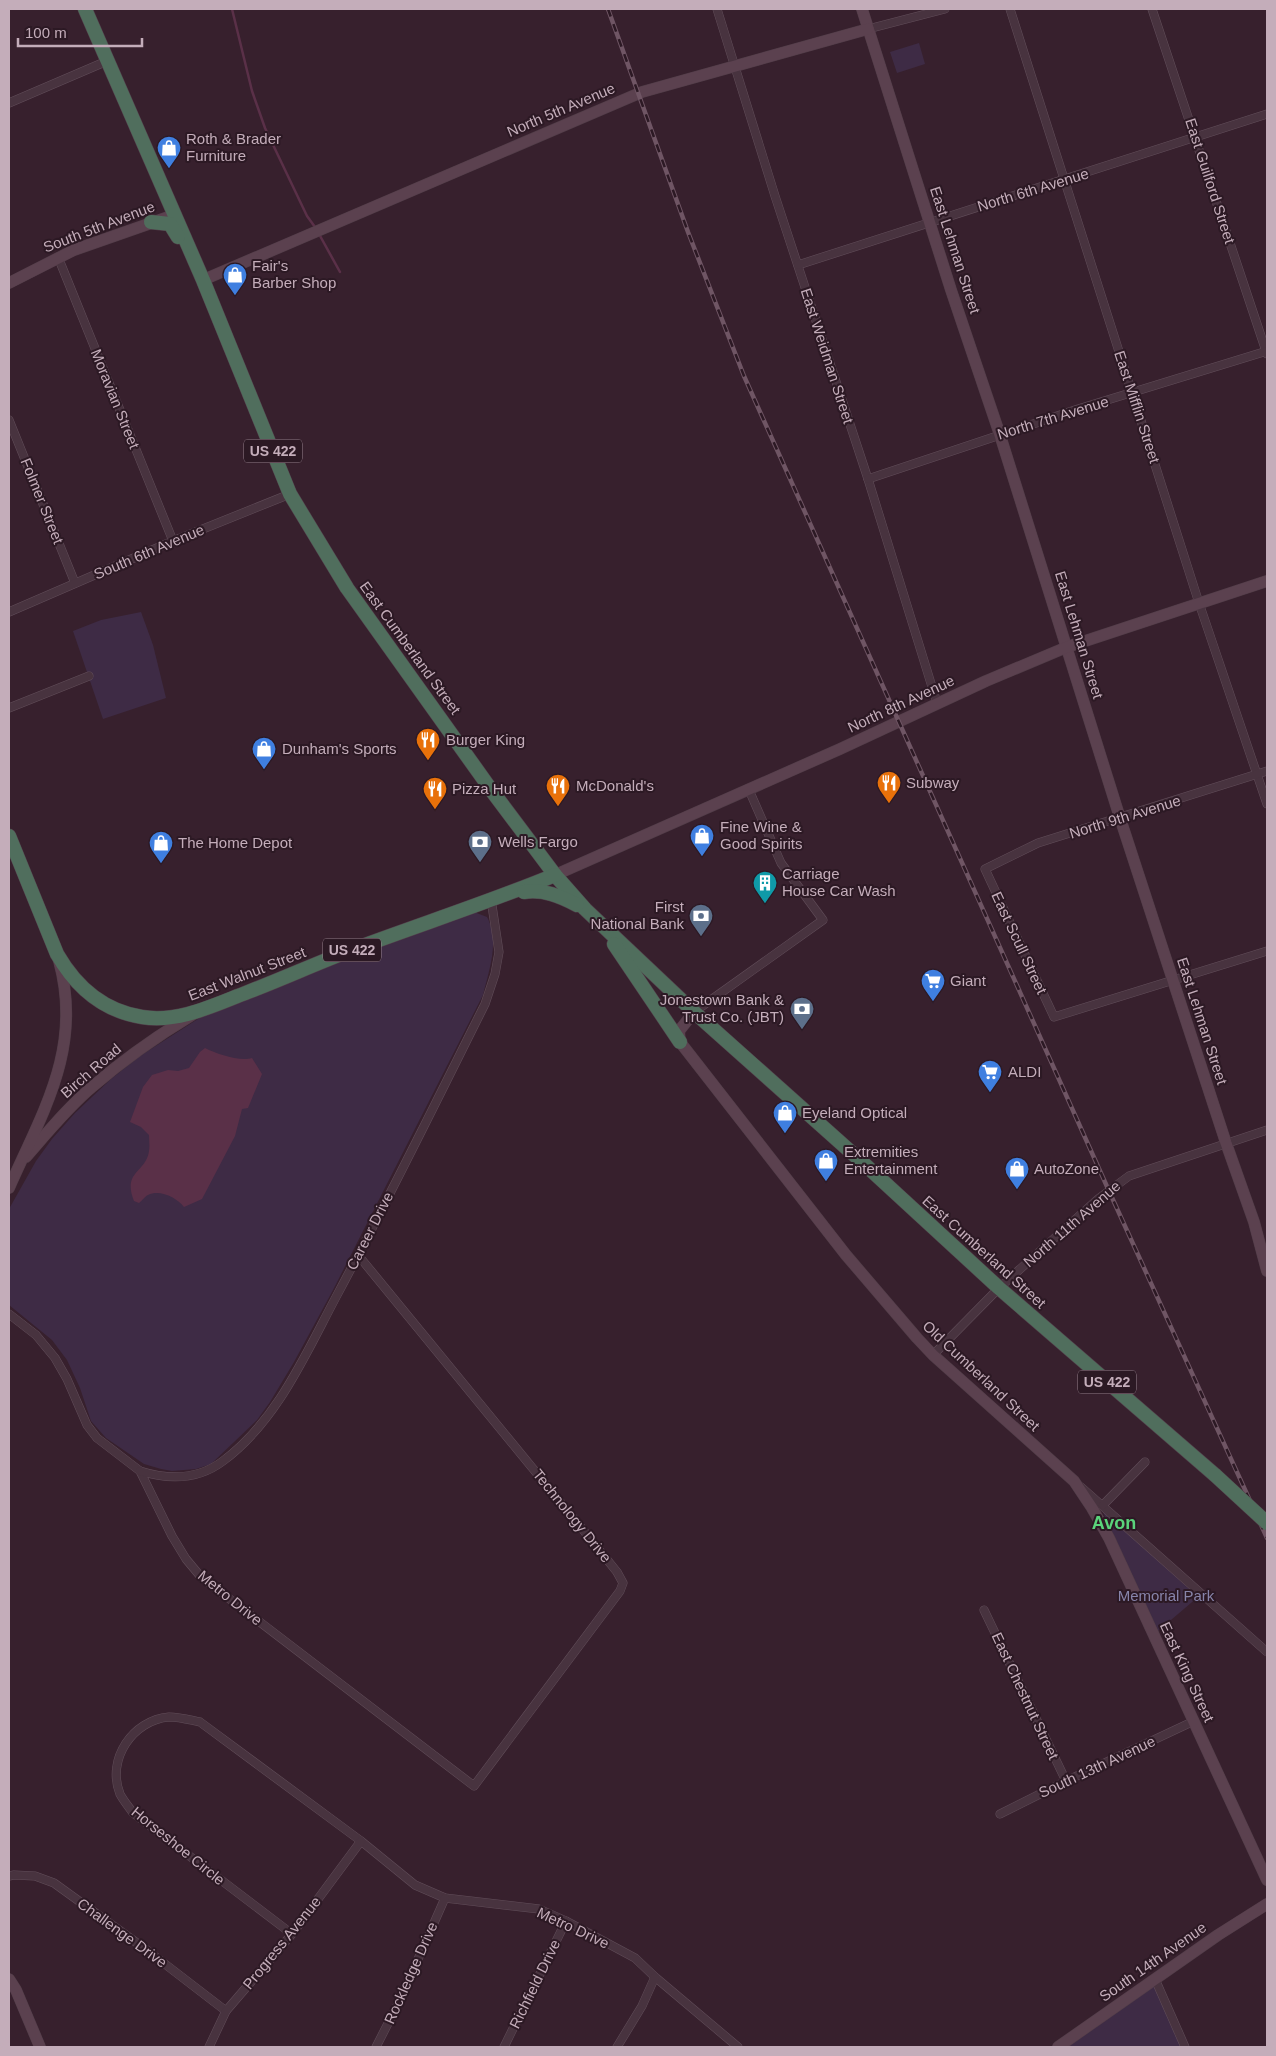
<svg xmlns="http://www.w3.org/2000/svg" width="1276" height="2056" font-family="Arial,sans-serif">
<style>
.green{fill:#3e2b45}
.water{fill:#5a3048}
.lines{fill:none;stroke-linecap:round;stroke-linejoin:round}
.stream{stroke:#5a3048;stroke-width:2.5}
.street-casing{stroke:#624e5a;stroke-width:9}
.secondary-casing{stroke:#513d48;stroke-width:12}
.highway-casing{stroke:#523e4a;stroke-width:15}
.street{stroke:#48333f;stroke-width:8}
.secondary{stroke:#5b414f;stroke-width:11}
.highway{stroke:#506e5d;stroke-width:14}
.rail-casing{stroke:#6f5564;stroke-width:4.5}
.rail{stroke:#2c1924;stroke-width:2.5;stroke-dasharray:8;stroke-linecap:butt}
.highway-bridge-casing{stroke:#523e4a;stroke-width:15;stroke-linecap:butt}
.highway-bridge{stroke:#506e5d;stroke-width:14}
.labels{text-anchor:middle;stroke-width:4;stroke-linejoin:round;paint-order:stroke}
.shield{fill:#2c1924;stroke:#96818d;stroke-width:1}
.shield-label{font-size:14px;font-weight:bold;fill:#c4adba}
.street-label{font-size:15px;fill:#c4adba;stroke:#2c1924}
.poi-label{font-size:15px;fill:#c4adba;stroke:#2c1924;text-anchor:start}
.park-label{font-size:15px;fill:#8784aa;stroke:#2c1924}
.quarter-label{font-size:18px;font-weight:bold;fill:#5ad37b;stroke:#2c1924}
</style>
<rect width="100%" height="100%" fill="#37202d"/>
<!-- green -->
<g class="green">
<polygon points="919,43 925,64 897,73 890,52"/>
<polygon points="141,612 153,645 166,698 103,719 73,631 101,620"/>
<path d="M474,912l13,5c13,24 2,53 -4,78l-150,295 -39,72 -24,40 -13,18 -46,44 -15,5 -24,2 -11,-2 -17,-5 -38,-26 -15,-17 -11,-33 -13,-28 -15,-20 -43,-35v-96l27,-48 16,-22 23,-26 36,-34 29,-23 61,-39 224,-89z"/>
<polygon points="1102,1510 1198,1597 1158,1631"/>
<polygon points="1155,1979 1185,2047 1058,2047"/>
</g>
<!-- water -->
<path class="water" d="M205,1048c12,6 35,14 47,10l10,16 -14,34 -6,1 -7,27 -33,63 -18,8c-7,-9 -24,-18 -36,-12 -3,1 -6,6 -9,8l-5,-2c-12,-30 12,-28 15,-50 1,-5 0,-11 0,-16l-8,-8 -11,-5 13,-35 9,-12 16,-5 10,1 11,-3 11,-16z"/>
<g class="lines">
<!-- stream -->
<g class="stream">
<polyline points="232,9 252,91 265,128 307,216 315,227"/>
<polyline points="319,234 340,272"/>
</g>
<defs>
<g id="street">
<polyline points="717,9 775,196 868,479 937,703"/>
<polyline points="1010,9 1199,603 1267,804"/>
<polyline points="1152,9 1267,354"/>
<polyline points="868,29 945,9"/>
<polyline points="9,103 107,61"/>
<polyline points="58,257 173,541"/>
<polyline points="798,265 1267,114"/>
<polyline points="9,420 75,583"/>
<polyline points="868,479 1078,409 1267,351"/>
<polyline points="9,612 173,541 290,494"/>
<polyline points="9,708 89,676"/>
<polyline points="1267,771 1038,843 985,869 1054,1017 1267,951"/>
<polyline points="694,1012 823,920 781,863 749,790"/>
<polyline points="9,1314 36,1335 55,1358 67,1379 87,1425 97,1438 140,1471 172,1536 186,1559 201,1577 474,1786 620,1591 623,1583 617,1572 584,1531 358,1255"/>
<polyline points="933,1355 999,1288 1098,1199 1129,1176 1267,1130"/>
<path d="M140,1471c29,9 58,9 83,-10 54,-40 82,-106 113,-164 52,-97 100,-195 149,-293l10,-30 4,-22 -8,-53"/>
<polyline points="1081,1487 1267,1652"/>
<polyline points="1103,1505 1145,1462"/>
<polyline points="984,1610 1066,1781"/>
<polyline points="1000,1814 1066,1781 1194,1721"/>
<polyline points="9,1876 14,1875 35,1876 54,1883 148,1951 226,2011"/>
<path d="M292,1934l-159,-121c-4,-6 -10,-13 -13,-19 -14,-35 13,-74 49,-77 11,0 21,3 31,5l161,119 54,44 30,13 94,11 27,12 69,37 20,19 83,70"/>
<polyline points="1155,1979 1185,2047"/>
<polyline points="209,2047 226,2011 292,1934 361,1841"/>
<polyline points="376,2047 400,2000 445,1898"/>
<polyline points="504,2047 566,1921"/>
<polyline points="617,2047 642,2006 655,1977"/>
</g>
<g id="secondary">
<polyline points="862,9 951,290 1000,435 1120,818 1226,1143 1254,1222 1267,1271"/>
<polyline points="203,280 642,92 868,29"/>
<polyline points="9,283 74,250 174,215"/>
<polyline points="555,875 840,749 986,681 1067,647 1267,581"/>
<polyline points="694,1012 679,1031 680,1042 846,1255 917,1338 933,1355 1074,1481 1092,1508 1109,1538 1267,1880"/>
<path d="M26,1157c21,-24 42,-50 66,-70 31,-27 65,-51 100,-72"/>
<path d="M9,1188c34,-77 74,-140 50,-227"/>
<polyline points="9,1979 16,1990 40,2047"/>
<polyline points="1058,2047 1218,1935 1267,1904"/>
</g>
<g id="highway">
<polyline points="85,9 203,280 290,494 347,588 492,791 555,875 585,909 694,1012 861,1161 999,1288 1215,1475"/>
<polyline points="151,222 170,224 178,237"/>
<path d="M9,836l48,118c19,33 47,57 85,63 37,6 72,-12 106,-25 34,-13 67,-28 101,-41 69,-26 138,-48 206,-76"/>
<path d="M524,892c19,-3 36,4 53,13"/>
<polyline points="614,944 680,1042"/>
</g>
</defs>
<!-- street casing -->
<use href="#street" class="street-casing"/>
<!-- secondary casing -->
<use href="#secondary" class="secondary-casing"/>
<!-- highway casing -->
<use href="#highway" class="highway-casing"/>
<!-- street -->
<use href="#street" class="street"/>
<!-- secondary -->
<use href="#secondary" class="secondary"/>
<!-- highway -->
<use href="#highway" class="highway"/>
<defs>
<polyline id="rail" points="608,9 688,232 744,376 1109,1191 1267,1538"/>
</defs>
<!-- rail casing -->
<use href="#rail" class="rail-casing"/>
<!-- rail -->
<use href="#rail" class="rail"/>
<defs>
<polyline id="highway-bridge" points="1215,1475 1267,1523"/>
</defs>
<!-- highway-bridge casing -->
<use href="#highway-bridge" class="highway-bridge-casing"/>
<!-- highway-bridge -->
<use href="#highway-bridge" class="highway-bridge"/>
</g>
<!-- icons -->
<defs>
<symbol id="shop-pin" viewBox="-11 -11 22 30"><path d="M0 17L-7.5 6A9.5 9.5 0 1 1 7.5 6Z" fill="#3f7fe0" stroke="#2c1924"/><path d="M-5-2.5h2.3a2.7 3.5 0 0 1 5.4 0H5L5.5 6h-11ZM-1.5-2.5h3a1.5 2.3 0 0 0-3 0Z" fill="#fff"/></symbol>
<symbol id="restaurant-pin" viewBox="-11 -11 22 30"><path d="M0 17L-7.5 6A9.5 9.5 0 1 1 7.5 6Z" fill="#e8710a" stroke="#2c1924"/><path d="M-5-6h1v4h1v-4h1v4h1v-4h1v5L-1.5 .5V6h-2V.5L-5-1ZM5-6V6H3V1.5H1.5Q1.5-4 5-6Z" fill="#fff"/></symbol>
<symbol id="bank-pin" viewBox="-11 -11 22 30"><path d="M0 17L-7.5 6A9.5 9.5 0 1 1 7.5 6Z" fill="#5c6f8a" stroke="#2c1924"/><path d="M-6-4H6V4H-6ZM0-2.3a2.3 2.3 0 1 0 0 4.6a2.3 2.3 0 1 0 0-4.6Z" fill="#fff"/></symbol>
<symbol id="building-pin" viewBox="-11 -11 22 30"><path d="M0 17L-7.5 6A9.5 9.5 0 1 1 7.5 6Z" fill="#0f9aa8" stroke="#2c1924"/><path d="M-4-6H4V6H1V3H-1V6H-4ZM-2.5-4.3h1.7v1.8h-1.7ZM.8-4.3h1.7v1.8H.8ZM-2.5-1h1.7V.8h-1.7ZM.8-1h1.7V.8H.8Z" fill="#fff"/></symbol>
<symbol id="supermarket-pin" viewBox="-11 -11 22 30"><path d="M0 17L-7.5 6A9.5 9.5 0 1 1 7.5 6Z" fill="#3f7fe0" stroke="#2c1924"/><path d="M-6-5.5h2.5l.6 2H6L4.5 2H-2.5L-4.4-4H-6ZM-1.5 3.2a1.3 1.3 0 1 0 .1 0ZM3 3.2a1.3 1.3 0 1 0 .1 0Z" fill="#fff"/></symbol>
</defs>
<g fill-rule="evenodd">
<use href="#shop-pin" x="155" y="134" width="28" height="38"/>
<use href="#shop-pin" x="221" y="261" width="28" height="38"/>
<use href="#restaurant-pin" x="414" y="726" width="28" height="38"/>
<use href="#shop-pin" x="250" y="735" width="28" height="38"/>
<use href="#restaurant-pin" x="875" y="769" width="28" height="38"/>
<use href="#restaurant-pin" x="544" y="772" width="28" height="38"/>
<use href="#restaurant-pin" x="421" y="775" width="28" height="38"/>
<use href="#shop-pin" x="688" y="822" width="28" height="38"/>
<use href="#bank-pin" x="466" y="828" width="28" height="38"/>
<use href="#shop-pin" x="147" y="829" width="28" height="38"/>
<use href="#building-pin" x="751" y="869" width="28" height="38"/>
<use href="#bank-pin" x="687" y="902" width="28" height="38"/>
<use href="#supermarket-pin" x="919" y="967" width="28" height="38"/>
<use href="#bank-pin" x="788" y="995" width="28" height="38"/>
<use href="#supermarket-pin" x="976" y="1058" width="28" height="38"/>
<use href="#shop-pin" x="771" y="1099" width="28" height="38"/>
<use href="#shop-pin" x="812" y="1147" width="28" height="38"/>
<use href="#shop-pin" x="1003" y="1155" width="28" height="38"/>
</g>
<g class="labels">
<!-- shield labels -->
<g class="shield">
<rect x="244" y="439.5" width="58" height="23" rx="4"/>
<rect x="323" y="938.5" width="58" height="23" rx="4"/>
<rect x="1078" y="1370.5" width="58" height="23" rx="4"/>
</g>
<g class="shield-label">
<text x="273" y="456">US 422</text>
<text x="352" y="955">US 422</text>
<text x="1107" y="1387">US 422</text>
</g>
<!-- street labels -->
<g class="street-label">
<text transform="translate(561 110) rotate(-23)" y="5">North 5th Avenue</text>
<text transform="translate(1210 181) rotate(72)" y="5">East Guilford Street</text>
<text transform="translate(1033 190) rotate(-17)" y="5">North 6th Avenue</text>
<text transform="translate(99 227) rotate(-21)" y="5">South 5th Avenue</text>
<text transform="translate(955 250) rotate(72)" y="5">East Lehman Street</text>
<text transform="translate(827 356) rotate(72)" y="5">East Weidman Street</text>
<text transform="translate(115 399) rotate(68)" y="5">Moravian Street</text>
<text transform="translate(1137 407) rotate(72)" y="5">East Mifflin Street</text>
<text transform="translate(1053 418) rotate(-17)" y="5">North 7th Avenue</text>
<text transform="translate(42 501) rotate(68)" y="5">Folmer Street</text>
<text transform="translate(149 552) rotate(-23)" y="5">South 6th Avenue</text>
<text transform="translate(1079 635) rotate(73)" y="5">East Lehman Street</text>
<text transform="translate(410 648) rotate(54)" y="5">East Cumberland Street</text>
<text transform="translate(901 704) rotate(-25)" y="5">North 8th Avenue</text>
<text transform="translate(1125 817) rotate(-17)" y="5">North 9th Avenue</text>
<text transform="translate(1019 943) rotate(65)" y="5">East Scull Street</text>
<text transform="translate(247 974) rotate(-21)" y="5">East Walnut Street</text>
<text transform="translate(1202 1021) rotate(72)" y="5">East Lehman Street</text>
<text transform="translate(91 1071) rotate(-41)" y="5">Birch Road</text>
<text transform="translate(1072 1224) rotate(-41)" y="5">North 11th Avenue</text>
<text transform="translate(370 1231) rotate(-63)" y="5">Career Drive</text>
<text transform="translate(984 1252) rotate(42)" y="5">East Cumberland Street</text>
<text transform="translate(981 1376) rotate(43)" y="5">Old Cumberland Street</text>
<text transform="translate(572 1516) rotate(51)" y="5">Technology Drive</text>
<text transform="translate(230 1598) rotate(39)" y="5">Metro Drive</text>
<text transform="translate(1187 1672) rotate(65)" y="5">East King Street</text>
<text transform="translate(1025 1696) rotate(65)" y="5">East Chestnut Street</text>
<text transform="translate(1097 1767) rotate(-25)" y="5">South 13th Avenue</text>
<text transform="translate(178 1846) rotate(39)" y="5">Horseshoe Circle</text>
<text transform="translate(573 1928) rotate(25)" y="5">Metro Drive</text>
<text transform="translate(122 1933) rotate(36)" y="5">Challenge Drive</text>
<text transform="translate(282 1943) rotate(-51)" y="5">Progress Avenue</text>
<text transform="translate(1153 1962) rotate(-35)" y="5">South 14th Avenue</text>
<text transform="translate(411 1973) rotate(-66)" y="5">Rockledge Drive</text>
<text transform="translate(535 1984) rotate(-64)" y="5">Richfield Drive</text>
</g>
<!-- poi labels -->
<g class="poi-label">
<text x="186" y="144">Roth &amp; Brader<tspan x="186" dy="17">Furniture</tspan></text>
<text x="252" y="271">Fair's<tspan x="252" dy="17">Barber Shop</tspan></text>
<text x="446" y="745">Burger King</text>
<text x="282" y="754">Dunham's Sports</text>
<text x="906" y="788">Subway</text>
<text x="576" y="791">McDonald's</text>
<text x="452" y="794">Pizza Hut</text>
<text x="720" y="832">Fine Wine &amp;<tspan x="720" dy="17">Good Spirits</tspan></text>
<text x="498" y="847">Wells Fargo</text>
<text x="178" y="848">The Home Depot</text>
<text x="782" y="879">Carriage<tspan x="782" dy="17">House Car Wash</tspan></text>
<text x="684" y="912" text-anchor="end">First<tspan x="684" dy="17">National Bank</tspan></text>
<text x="950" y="986">Giant</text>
<text x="784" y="1005" text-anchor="end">Jonestown Bank &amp;<tspan x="784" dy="17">Trust Co. (JBT)</tspan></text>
<text x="1008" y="1077">ALDI</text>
<text x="802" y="1118">Eyeland Optical</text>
<text x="844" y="1157">Extremities<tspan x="844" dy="17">Entertainment</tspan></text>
<text x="1034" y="1174">AutoZone</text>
</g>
<!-- park labels -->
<g class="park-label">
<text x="1166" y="1601">Memorial Park</text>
</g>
<!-- quarter labels -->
<g class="quarter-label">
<text x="1114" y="1529">Avon</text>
</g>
</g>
<!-- border -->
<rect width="1276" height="2056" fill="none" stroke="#c4adba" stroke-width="20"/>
<!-- scale -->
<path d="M18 38v8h124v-8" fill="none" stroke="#c4adba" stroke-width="2.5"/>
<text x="25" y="38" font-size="15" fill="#c4adba" stroke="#2c1924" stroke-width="4" paint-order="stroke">100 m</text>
</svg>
